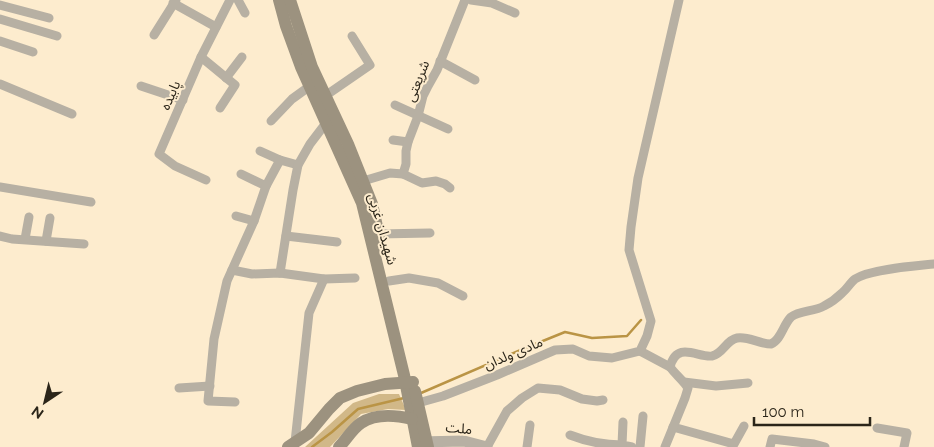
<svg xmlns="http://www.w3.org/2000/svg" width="934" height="447" font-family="Raleway,'Noto Sans Arabic',sans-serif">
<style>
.green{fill:#d1b888}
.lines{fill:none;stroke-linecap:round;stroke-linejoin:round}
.stream{stroke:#ba9445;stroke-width:2.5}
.minor{stroke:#b7b0a3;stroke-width:9}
.tertiary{stroke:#b7b0a3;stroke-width:11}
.secondary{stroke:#9c927f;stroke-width:12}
.labels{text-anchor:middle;stroke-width:4;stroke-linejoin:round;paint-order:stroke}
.street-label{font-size:14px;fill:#2b2519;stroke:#fdecce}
</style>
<rect width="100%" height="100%" fill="#fdecce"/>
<!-- green -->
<polygon class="green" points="379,394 399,394 406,410 388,409 361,414 330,447 305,447 353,403"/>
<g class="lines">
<!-- stream -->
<g class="stream">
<polyline points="421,393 523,349 565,332 592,338 627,336 641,320"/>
<polyline points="312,447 332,432 358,409 404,398"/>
</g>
<!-- minor -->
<g class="minor">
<polyline points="238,0 245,13"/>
<polyline points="471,0 492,3 515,13"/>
<polyline points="173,3 216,27"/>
<polyline points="0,5 49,18"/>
<polyline points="0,19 57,36"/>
<polyline points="154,35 176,0"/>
<polyline points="0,41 33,52"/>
<polyline points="201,57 235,85 220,108"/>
<polyline points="440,61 475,80"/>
<polyline points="226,78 242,57"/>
<polyline points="0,84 72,114"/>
<polyline points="141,86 183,100"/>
<polyline points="325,96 370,65 352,36"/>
<polyline points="395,105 448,129"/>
<polyline points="271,121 292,99 310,86"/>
<polyline points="393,140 408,142"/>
<polyline points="260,151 280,160 298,165"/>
<polyline points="241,174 266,186"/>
<polyline points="403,174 406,164 406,151 408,142 418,116 423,96 428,86 437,70 465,0"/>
<polyline points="206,180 175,166 159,154 201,57 230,0"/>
<polyline points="363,181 390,173 403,174 422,183 436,181 445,184 450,188"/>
<polyline points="0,187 91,202"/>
<polyline points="236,216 254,221"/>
<polyline points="378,234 430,233"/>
<polyline points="0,236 12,239 84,244"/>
<polyline points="286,236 337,242"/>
<polyline points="25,239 29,217"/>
<polyline points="46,241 50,218"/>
<polyline points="232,270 252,274 280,273 324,279 355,278"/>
<polyline points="280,273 293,190 298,165 310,144 326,123"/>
<polyline points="389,281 409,278 438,283 463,296"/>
<polyline points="640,351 670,367"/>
<polyline points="684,382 716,386 748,383"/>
<polyline points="179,388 210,386"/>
<polyline points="235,402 208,401 214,339 227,281 254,221 266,186 280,160"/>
<polyline points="418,403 443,396 497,375 555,350 573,349 589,356 612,358 640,351 647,336 651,321 629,250 631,227 638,178 679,0"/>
<polyline points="623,422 622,445 632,447"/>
<polyline points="673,427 734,444 744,426"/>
<polyline points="877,428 907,433 904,447"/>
<path d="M570,435c18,7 32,10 52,10"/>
<polyline points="295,442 309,313 324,279"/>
<polyline points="487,447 507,411 522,398 538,388 560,390 582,399 597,401 603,400"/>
<polyline points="527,447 530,425"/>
<polyline points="640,447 643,416"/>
<path d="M665,447l20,-49 3,-10c-5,-8 -13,-14 -18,-21 7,-27 28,-9 42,-11 11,-2 14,-16 25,-18 11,-2 23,6 34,6 10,-4 12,-19 20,-27 9,-7 23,-5 33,-11 6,-3 13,-8 18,-13 5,-4 8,-10 13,-14 16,-10 60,-13 79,-15"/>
<polyline points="770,447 772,439 814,444 825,447"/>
</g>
<!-- tertiary -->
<polyline class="tertiary" points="419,442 464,441 487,447"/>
<!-- secondary -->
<g class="secondary">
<polyline points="279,0 286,26 301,67 362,203 404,375 418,447"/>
<polyline points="290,0 312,67 348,144 372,204 380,240"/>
<polyline points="415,391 428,447"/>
<polyline points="288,447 309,433 329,409 340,398 357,391 385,384 413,382"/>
<path d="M339,447c7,-7 13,-18 22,-24 15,-10 34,-8 51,-4"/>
</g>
</g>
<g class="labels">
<!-- street labels -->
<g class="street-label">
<text transform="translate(417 81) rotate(-68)" y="5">شریعتی</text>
<text transform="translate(170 95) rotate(-66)" y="5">پابیده</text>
<text transform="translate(383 229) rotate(74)" y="5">شهیدان غربی</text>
<text transform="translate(513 353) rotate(-23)" y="5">مادی ولدان</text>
<text transform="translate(459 428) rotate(5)" y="5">ملت</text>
</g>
</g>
<!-- north arrow -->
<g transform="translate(45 402) rotate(215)" stroke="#fdecce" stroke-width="4" paint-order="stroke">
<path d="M0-4L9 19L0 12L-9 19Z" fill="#2b2519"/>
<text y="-8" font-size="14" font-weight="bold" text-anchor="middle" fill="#2b2519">N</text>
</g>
<!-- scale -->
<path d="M754 417v8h116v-8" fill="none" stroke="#2b2519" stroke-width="2.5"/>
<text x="762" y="417" font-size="15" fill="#2b2519" stroke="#fdecce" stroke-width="4" paint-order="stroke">100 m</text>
</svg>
